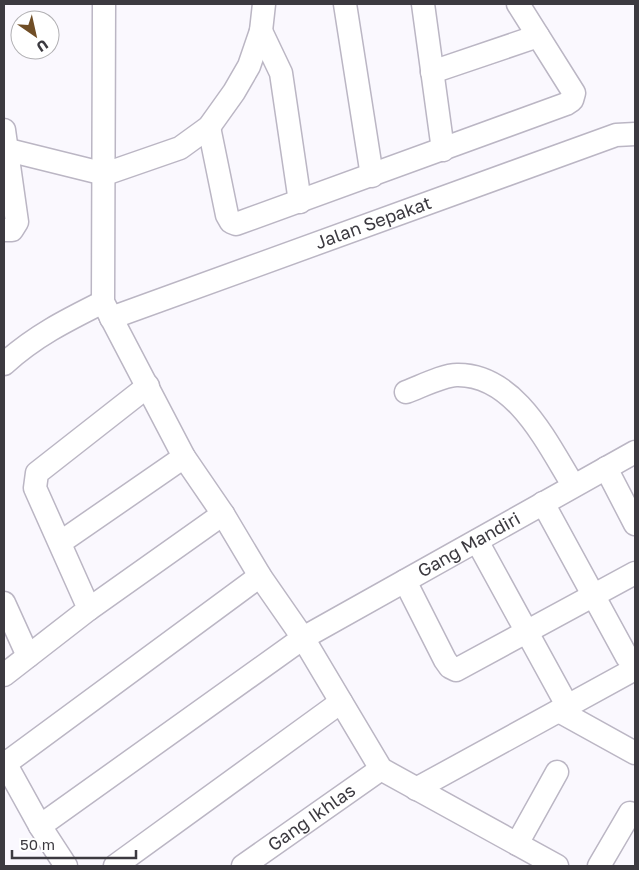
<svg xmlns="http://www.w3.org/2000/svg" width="639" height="870" font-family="'Golos Text',sans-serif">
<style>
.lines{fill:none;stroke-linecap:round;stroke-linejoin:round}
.minor-casing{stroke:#bbb6c4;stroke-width:25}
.minor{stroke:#fff;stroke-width:22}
.labels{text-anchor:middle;stroke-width:4;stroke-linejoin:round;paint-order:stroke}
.street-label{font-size:18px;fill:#3c3a40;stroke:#fff}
</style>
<rect width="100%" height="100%" fill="#faf8fe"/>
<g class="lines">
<defs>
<g id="minor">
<polyline points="104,4 103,302 184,457 223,514 260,576 303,638 381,769 557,866"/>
<polyline points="345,4 372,176"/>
<polyline points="423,4 443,150"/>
<polyline points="261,31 281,73 300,202"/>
<polyline points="432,72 538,36"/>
<polyline points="209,127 227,215 231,222 236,224 566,104 572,100 574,93 518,4"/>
<polyline points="4,130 17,222 12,230 4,230"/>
<polyline points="4,149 105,174 180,148 209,127 234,92 249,66 261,31 264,4"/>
<path id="s1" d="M111,318l505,-183 19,-1"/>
<path d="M4,364c31,-28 61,-43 99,-62"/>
<path d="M406,392c14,-5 37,-17 51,-17 58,-1 90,68 116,110"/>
<polyline points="606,468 635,524"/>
<polyline points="543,503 627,657"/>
<polyline points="477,541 563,698"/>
<polyline points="61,542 184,457"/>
<polyline points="405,581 445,660 450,667 456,670 635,573"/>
<polyline points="4,603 28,656"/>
<polyline points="89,609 223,514"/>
<polyline points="4,675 89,609 35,488 37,473 148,386"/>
<polyline points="559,711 635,753"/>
<path id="s2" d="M4,761l36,65 263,-188 332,-186"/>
<polyline points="5,764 260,576"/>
<polyline points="416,789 635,669"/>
<polyline points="40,826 66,866"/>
<polyline points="517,844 557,772"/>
<polyline points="115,866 341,702"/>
<path id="s3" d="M243,866l138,-97"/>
<polyline points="599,866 630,813"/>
</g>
</defs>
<!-- minor casing -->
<use href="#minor" class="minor-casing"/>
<!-- minor -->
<use href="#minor" class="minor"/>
</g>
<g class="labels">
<!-- street labels -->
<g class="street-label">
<text dy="6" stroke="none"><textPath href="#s1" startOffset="279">Jalan Sepakat</textPath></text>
<text dy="6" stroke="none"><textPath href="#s2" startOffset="588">Gang Mandiri</textPath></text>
<text dy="6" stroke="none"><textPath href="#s3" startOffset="84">Gang Ikhlas</textPath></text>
</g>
</g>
<!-- border -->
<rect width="639" height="870" fill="none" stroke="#3c3a40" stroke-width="10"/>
<!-- north arrow -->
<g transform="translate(35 35) rotate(146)"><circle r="24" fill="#ffffff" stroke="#b1b0b3"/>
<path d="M0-4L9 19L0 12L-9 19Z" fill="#704e26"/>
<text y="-8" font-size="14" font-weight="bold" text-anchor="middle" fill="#3c3a40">U</text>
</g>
<!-- scale -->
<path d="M12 850v8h124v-8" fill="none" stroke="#3c3a40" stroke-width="2.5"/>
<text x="20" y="850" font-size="15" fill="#3c3a40" stroke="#ffffff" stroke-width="4" paint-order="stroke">50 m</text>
</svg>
